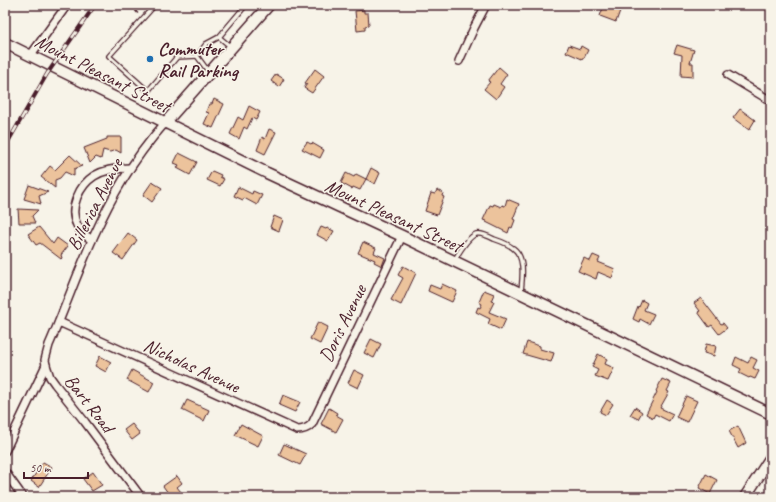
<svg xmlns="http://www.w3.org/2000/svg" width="776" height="502" font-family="Caveat,sans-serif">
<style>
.building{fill:#ecc39c;stroke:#4a1f2b}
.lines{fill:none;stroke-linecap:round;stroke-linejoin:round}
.lane-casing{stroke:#4a1f2b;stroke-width:6}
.street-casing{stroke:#4a1f2b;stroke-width:10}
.secondary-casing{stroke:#4a1f2b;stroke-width:13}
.path{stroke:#4a1f2b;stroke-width:1.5;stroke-dasharray:4 3;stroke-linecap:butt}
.lane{stroke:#f7f3e8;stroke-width:3.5}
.street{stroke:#f7f3e8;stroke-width:7}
.secondary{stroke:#f7f3e8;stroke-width:10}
.rail-casing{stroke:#4a1f2b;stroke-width:4}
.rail{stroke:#f7f3e8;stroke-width:2.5;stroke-dasharray:8;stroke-linecap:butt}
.poi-dot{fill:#1f6fb2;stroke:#f7f3e8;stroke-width:1.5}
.labels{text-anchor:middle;stroke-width:3;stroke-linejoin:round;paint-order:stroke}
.poi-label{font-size:19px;font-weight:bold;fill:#4a1f2b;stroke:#f7f3e8;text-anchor:start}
.street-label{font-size:19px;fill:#4a1f2b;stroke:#f7f3e8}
</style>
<rect width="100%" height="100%" fill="#f7f3e8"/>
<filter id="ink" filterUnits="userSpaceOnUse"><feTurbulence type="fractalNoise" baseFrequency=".025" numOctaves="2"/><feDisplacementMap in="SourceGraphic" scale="8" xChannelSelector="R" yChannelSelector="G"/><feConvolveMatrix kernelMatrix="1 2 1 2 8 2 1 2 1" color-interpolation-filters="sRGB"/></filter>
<g filter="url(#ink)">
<!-- building -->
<g class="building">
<polygon points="604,5 622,5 616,22 600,16"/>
<polygon points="364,10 364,13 368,13 369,25 365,26 365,30 357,31 355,11"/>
<polygon points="569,45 580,49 581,46 588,50 584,58 582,58 582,59 566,52"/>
<polygon points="677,45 694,50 690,63 693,63 693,77 681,76 682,55 674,53"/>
<polygon points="499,67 507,74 500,84 504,87 496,99 484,89 490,82 488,81"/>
<polygon points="315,69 324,76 312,93 304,88 307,84 305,83"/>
<polygon points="276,74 284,79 279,87 271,81"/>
<polygon points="214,99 224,104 213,128 204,124 209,113 206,112 209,104 212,104"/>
<polygon points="249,106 260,112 256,120 252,118 247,129 244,127 239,139 230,134 238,117 243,120"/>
<polygon points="740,109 755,120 749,130 733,118"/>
<polygon points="269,129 276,132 265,154 257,150 262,137 265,139"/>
<polygon points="107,137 121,137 121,153 116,150 110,152 103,150 101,159 96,157 90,163 84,148 107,139"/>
<polygon points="307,142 311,144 312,143 324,150 320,158 302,149"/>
<polygon points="179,153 197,162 190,175 177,168 179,165 174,163"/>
<polygon points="70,155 82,166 74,169 74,176 65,172 60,178 55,180 55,188 41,177 50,166 55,170"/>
<polygon points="371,168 380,173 375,184 366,179 360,190 353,187 352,189 341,183 346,173 354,177 356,174 366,179"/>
<polygon points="212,171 221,175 220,177 224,179 220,186 207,180"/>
<polygon points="152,182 162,188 152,202 143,195"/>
<polygon points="29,185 48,192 39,196 41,204 24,199"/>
<polygon points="238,187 252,194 253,191 262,195 257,205 244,198 243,200 234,196"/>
<polygon points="437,190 443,193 442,196 444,197 437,215 425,211 431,193 435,194"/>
<polygon points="507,199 519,204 513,219 515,220 512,228 510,227 508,233 486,222 486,221 483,220 490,205 493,206 494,204 501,207 502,205 505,206"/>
<polygon points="18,209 38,210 32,216 35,223 19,223"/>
<polygon points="274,216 283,220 279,231 270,227"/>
<polygon points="39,227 53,244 57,238 68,246 61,255 62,258 61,259 40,243 36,245 28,234"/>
<polygon points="321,227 326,229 327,228 334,231 328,241 317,235"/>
<polygon points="128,233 137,240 123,260 113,253"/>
<polygon points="363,242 376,248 374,253 385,258 382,266 374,262 375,260 358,253"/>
<polygon points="593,255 600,258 598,262 615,269 612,278 598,272 596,279 578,271 584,258 590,261"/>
<polygon points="403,266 416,273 401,305 391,300 403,278 398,275"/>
<polygon points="442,284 457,291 452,302 428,291 430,285 440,289"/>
<polygon points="484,290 494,294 491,301 494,302 489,312 506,319 501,330 488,324 490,319 476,312 478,307 480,308 482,304 479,302"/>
<polygon points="701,298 721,324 723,323 727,328 719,334 712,325 709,327 698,312 700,311 694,303"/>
<polygon points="642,300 647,303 644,310 654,314 649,324 640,319 639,322 633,319 638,306 639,307"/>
<polygon points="318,322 328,327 320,344 310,339"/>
<polygon points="371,339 381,344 374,358 364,353"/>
<polygon points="527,342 540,346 540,349 554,353 551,362 523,354"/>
<polygon points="706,344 716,346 714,356 704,353"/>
<polygon points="598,354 607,359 605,364 614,368 608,381 595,376 598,370 592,367"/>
<polygon points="100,356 111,362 106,372 95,366"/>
<polygon points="736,357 748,363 751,357 757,360 753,368 759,371 755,379 750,377 749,378 739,373 741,369 733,365"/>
<polygon points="132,370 154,382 149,392 127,380"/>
<polygon points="354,370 364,375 358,388 348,383"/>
<polygon points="662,379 671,383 667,391 669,392 660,408 673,414 669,421 655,414 653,418 646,414 657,392 656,391"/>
<polygon points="283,395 300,402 295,412 279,405"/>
<polygon points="686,396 697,401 687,422 676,417"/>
<polygon points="187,400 209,410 204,421 182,410"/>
<polygon points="607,400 613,404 606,415 600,412"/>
<polygon points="635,407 642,412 638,419 630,415"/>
<polygon points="329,408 337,413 336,415 343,419 336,432 321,424"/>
<polygon points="132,424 140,434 132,440 124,430"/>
<polygon points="241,424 263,436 258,446 235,435"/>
<polygon points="738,426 746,443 738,448 729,431"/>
<polygon points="284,444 306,454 300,465 279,455"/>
<polygon points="43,462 52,467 39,487 31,481"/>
<polygon points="93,472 102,485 92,491 83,479"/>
<polygon points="706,474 717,480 710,494 699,488"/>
<polygon points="177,476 182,483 177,487 185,497 171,497 163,486"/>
</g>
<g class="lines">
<defs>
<g id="lane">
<polyline points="155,5 109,56 148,91 177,57 197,56 206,44 219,37 246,5"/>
<polyline points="219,37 231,47"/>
<polyline points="197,56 208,71"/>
<path d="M454,261c4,-7 14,-24 22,-27 6,-1 12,2 18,5 6,2 14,5 19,9 13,9 9,31 8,44"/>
</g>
<g id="street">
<polyline points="30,56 67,5"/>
<polyline points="459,61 474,28 486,5"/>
<polyline points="728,75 771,101"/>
<path d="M92,240c-6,-4 -12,-8 -15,-15 -9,-17 3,-40 17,-49 11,-7 24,-8 36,-8"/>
<path d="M59,322l238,108c6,0 10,-1 15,-6l90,-188"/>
<polyline points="46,365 50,377 55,384 85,422 141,497"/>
<path d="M5,451l41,-86 -1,-5 4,-15c24,-55 42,-113 74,-165 12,-20 26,-39 42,-57"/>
<polyline points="5,472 23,497"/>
</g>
<g id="secondary">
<polyline points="5,43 267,173 402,236 771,414"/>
<polyline points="165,123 269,5"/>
<polyline points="745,497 771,457"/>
</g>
</defs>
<!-- lane casing -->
<use href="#lane" class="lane-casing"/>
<!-- street casing -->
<use href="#street" class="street-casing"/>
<!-- secondary casing -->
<use href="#secondary" class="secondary-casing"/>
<!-- path -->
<polyline class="path" points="131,5 139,15"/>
<!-- lane -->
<use href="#lane" class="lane"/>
<!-- street -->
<use href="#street" class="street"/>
<!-- secondary -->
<use href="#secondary" class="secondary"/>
<defs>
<polyline id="rail" points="5,147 47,74 95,5"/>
</defs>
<!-- rail casing -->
<use href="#rail" class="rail-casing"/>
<!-- rail -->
<use href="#rail" class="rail"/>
</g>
</g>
<!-- markers -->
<circle class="poi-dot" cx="150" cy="59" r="4"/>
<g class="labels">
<!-- poi labels -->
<g class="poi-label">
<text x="158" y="55">Commuter<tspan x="158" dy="22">Rail Parking</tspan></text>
</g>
<!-- street labels -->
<g class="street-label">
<text transform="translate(103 73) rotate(27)" y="7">Mount Pleasant Street</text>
<text transform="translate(94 204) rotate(-63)" y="7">Billerica Avenue</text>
<text transform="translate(394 215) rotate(25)" y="7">Mount Pleasant Street</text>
<text transform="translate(342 323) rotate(-64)" y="7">Doris Avenue</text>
<text transform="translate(192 365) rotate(25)" y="7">Nicholas Avenue</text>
<text transform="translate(90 403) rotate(52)" y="7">Bart Road</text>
</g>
</g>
<!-- margin -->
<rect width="776" height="502" fill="none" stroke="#f7f3e8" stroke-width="20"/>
<rect x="10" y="10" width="756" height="482" fill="none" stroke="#4a1f2b" stroke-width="1.5" filter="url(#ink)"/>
<!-- scale -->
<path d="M24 472v6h64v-6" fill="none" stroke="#4a1f2b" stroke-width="2"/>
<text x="30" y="472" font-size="12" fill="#4a1f2b" stroke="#f7f3e8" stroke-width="3" paint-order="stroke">50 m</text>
</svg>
